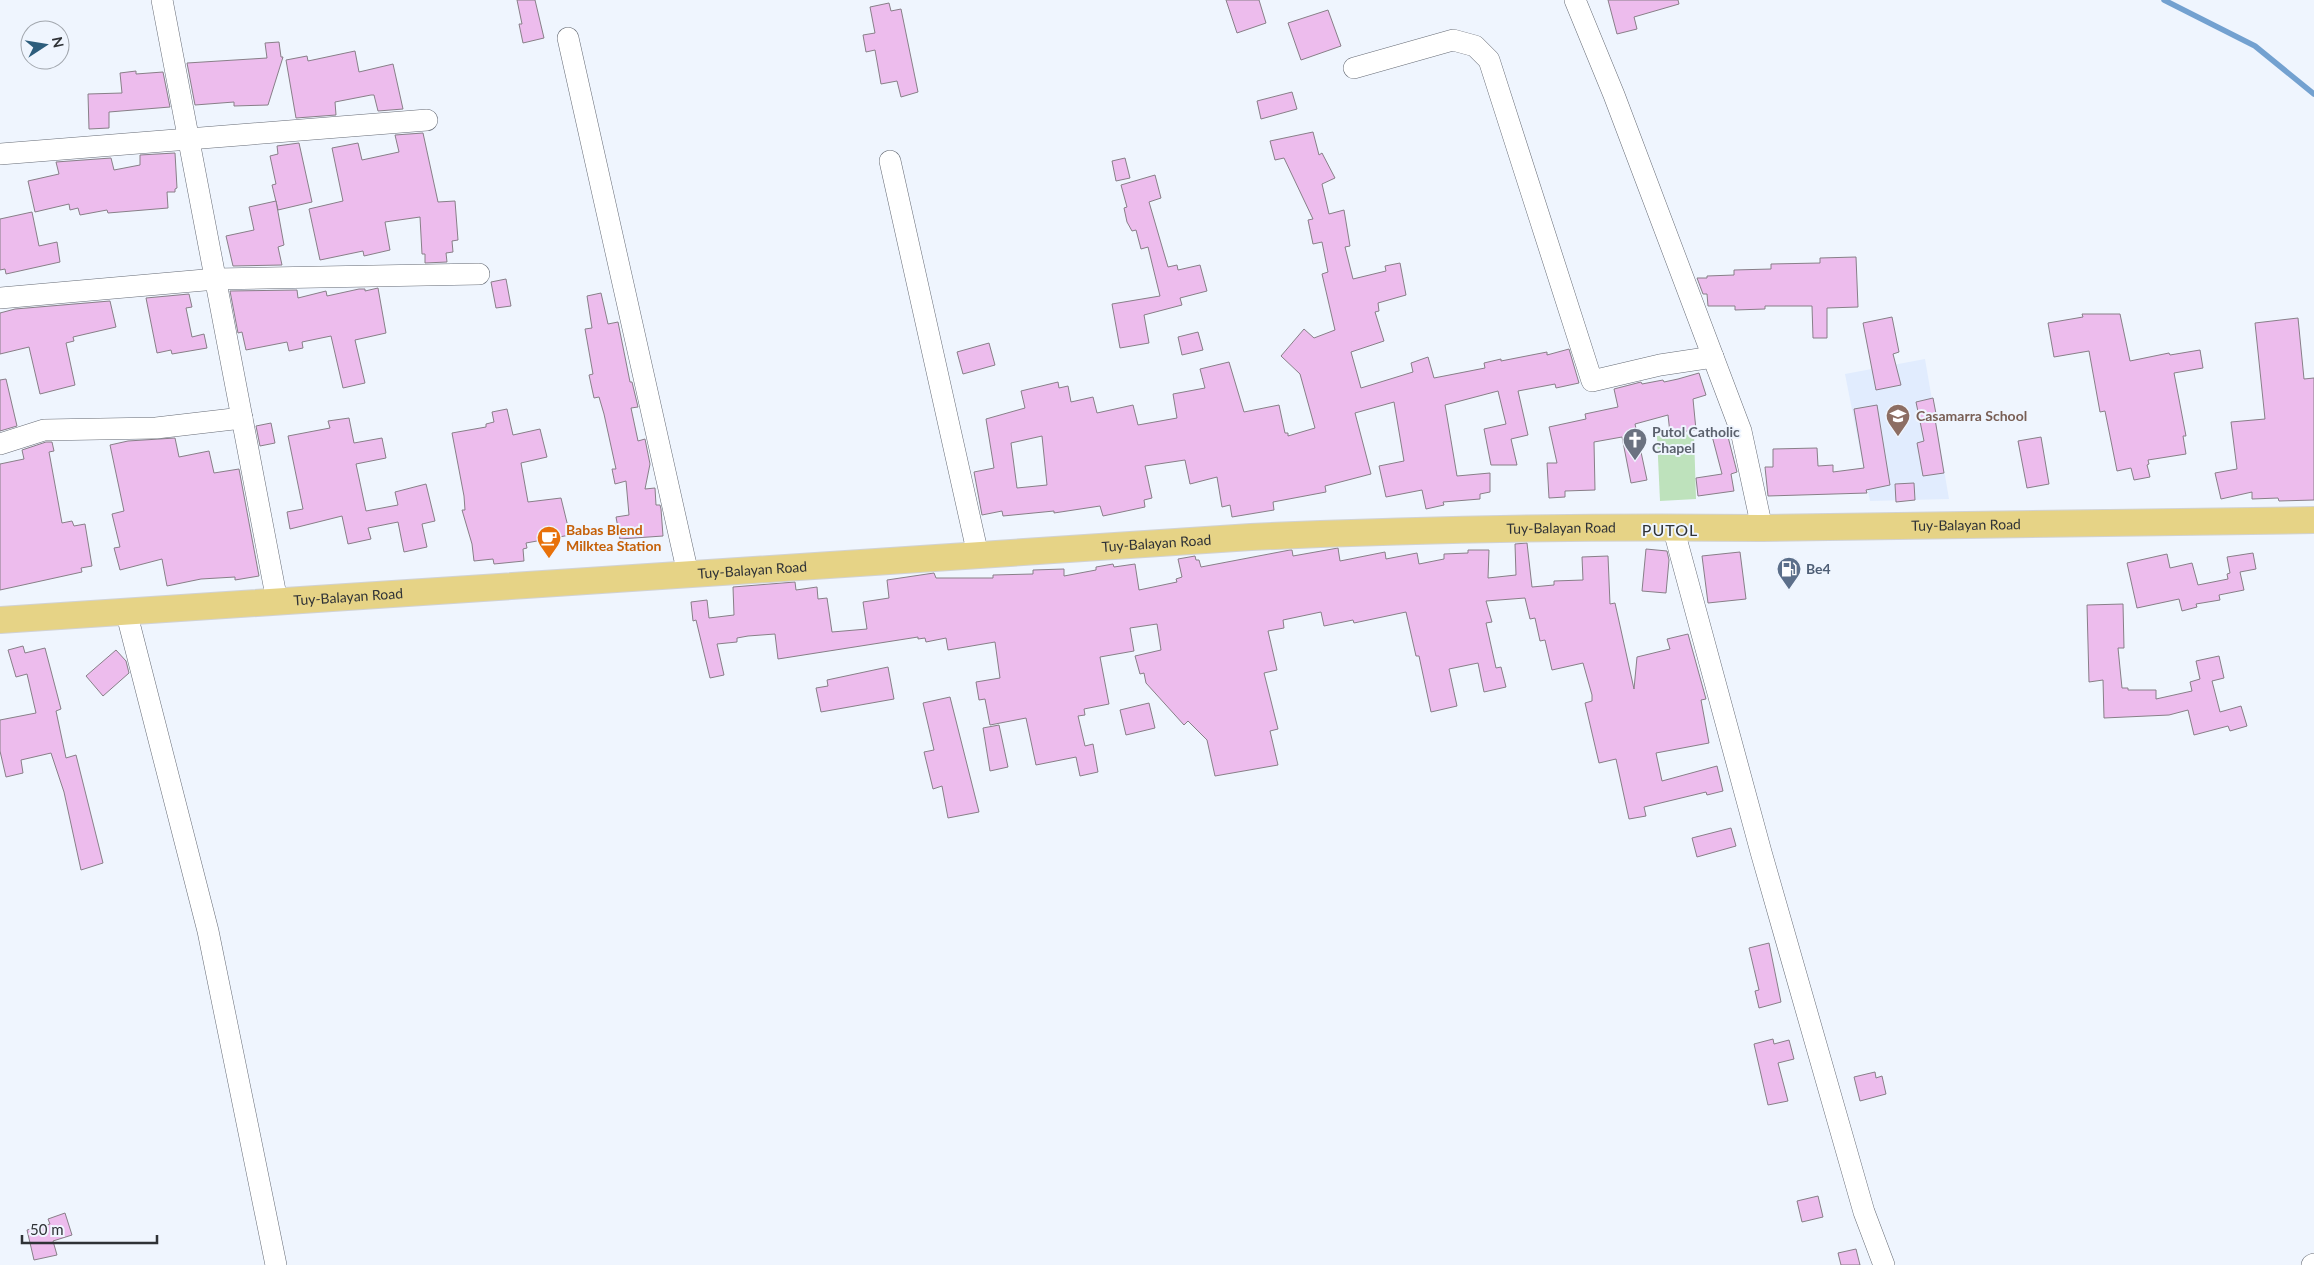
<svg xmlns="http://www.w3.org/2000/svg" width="2314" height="1265" font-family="Lato,sans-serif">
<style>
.built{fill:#e1ecfe}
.green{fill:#bee2bc}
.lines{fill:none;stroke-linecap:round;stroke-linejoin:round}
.stream{stroke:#73a1d0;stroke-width:5.5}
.building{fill:#edbced;stroke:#887f88;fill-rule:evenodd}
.minor-casing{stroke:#676c76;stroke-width:22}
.major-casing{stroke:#d1d2d3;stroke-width:28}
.minor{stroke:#fff;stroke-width:21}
.major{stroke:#e6d386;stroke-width:26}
.labels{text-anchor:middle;stroke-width:4;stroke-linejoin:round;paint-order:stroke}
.education-label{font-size:14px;font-weight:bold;fill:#785e54;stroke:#eff5fe;text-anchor:start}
.worship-label{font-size:14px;font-weight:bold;fill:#5b616d;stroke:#eff5fe;text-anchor:start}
.street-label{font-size:14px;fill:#2f3236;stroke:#eff5fe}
.food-label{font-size:14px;font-weight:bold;fill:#c56008;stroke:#eff5fe;text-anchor:start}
.service-label{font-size:14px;font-weight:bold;fill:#4e5e75;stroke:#eff5fe;text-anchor:start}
.quarter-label{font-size:16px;letter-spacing:1px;fill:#2f3236;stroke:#eff5fe}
</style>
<rect width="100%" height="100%" fill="#eff5fe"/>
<!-- built -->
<polygon class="built" points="1925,359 1949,499 1870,501 1845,374"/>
<!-- green -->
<polygon class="green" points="1694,434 1696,499 1660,501 1657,436"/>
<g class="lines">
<!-- stream -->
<polyline class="stream" points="2164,0 2255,46 2314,94"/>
</g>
<!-- building -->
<g class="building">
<polygon points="517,0 535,0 544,38 523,43 519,24 522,24"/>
<polygon points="1226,0 1259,0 1266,23 1237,33"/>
<polygon points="1608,0 1678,0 1679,4 1634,17 1637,29 1617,34"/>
<polygon points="889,3 891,11 901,9 918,92 901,97 897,81 881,84 875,50 866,52 863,35 875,33 870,7"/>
<polygon points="1328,10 1341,46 1301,60 1288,23"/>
<polygon points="279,42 281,57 283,57 268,105 234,106 234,102 195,105 187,63 267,58 265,43"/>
<polygon points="355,51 359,72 393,64 403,109 378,111 374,95 371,95 335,102 336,115 296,118 286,60 307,56 308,61"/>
<polygon points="136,71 136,74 163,72 170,107 109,112 109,128 89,129 88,94 122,93 120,73"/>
<polygon points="1292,92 1297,109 1261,119 1257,101"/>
<path d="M1313,132l6,23 3,-2 13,25 -13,6 7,30 15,-4 6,36 -5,1 8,32 33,-8 -1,-5 15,-3 6,32 -28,8 1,8 -4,1 9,29 -33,11 10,36 52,-16 -2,-9 17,-6 6,21 51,-10 -1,-5 17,-4v2l46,-9v3l22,-6 10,34 -23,5 -1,-4 -37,7 10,44 -17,4 6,26h-26l-7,-36 22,-5 -8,-33 -53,14 12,71 33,-3v19l-10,2v5l-37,3 1,3 -18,4 -4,-19 -36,7 -7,-31 25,-5 -10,-59 -39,11 16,61 -46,12 1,6 -53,10 1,8 -42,7 -2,-12 -8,2 -5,-30 -27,7 -5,-24 -40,6 7,32 -8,2 1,7 -42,9 -3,-10 -46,7v-2l-51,5 -1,-5 -20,4 -8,-43 20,-4 -8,-49 39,-11 -4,-17 37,-9 1,6 9,-2 3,16 22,-5 4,16 36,-8 5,20 39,-7 -4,-24 32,-6 -5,-19 29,-7 15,50 35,-7 6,28h3v3l27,-8 -15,-54 -19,-18 23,-27 10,9 21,-8 -13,-56 6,-2 -6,-30 -9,2 -5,-24 5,-1 -29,-61 -9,2 -5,-19zM1042,436l5,49 -30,3 -6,-45z"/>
<polygon points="423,133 438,202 455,201 458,240 452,241 453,252 446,253 447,262 425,263 425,254 422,254 420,217 385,222 390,250 364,256 363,251 320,260 309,209 343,201 332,148 358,143 362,160 399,152 395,135"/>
<polygon points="299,143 312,202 278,210 272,185 276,184 270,156 278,154 277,146"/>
<polygon points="175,153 177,188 175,189 175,192 167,192 168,208 108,213 107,210 80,215 78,208 70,210 69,204 35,212 28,181 59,174 56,162 111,158 114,170 140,165 140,155"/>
<polygon points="1125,158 1130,178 1116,181 1112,161"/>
<polygon points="1155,175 1161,198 1149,202 1168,267 1177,265 1178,270 1200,265 1207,291 1180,298 1182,305 1144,315 1149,343 1120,348 1112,304 1160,296 1148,247 1141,249 1136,230 1132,231 1127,222 1124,208 1127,207 1121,185"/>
<polygon points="276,201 284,245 278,247 282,265 233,266 226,236 254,230 249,207"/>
<polygon points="32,212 39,246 57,242 60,262 6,274 5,269 0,270 0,219"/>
<polygon points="1856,257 1858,307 1827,308 1827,338 1813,338 1812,306 1765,306 1765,309 1735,310 1735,306 1708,306 1707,294 1703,294 1697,278 1707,278 1707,276 1734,275 1734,270 1771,269 1771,264 1820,263 1820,258"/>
<polygon points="506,279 511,306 496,308 491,282"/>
<polygon points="378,288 386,333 355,340 365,383 343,388 331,336 302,342 303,348 289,351 287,342 246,350 242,332 238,333 230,291 297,290 298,298 326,291 327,296 359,289 365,289 365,291"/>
<polygon points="601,293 608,324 618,322 630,382 632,382 638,407 631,408 638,441 645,439 650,464 645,489 655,488 656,505 660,505 661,509 663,536 620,539 616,517 629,515 626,481 615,484 612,469 616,469 604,414 599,397 594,398 589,375 593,374 585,329 592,328 587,296"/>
<polygon points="189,294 192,307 186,308 192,337 204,334 207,348 172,354 171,350 157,353 146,298"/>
<polygon points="110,301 116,327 73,337 74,341 66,343 75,385 40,394 29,347 0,354 0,313 15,309"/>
<polygon points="2082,314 2120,314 2130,361 2169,353 2170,355 2200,350 2203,368 2174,373 2186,436 2183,436 2186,454 2148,460 2149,464 2147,465 2150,477 2134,480 2131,468 2117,471 2105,411 2100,412 2089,351 2054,357 2048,323 2083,317"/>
<polygon points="1892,317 1899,352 1893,354 1901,385 1876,390 1863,323"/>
<polygon points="2298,318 2304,379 2314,378 2314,500 2279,501 2278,498 2252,499 2252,492 2221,499 2215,473 2237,469 2231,422 2265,419 2255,323"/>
<polygon points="1198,332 1203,350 1182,355 1178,337"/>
<polygon points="989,343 995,365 963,374 957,352"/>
<polygon points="1699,373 1706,395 1693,399 1696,430 1670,433 1668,415 1635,424 1647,480 1631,483 1622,437 1594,442 1595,490 1565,491 1565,497 1549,498 1547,463 1557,463 1549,427 1586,419 1585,414 1618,407 1614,389 1641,382 1642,384 1663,380 1664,382 1678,379"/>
<polygon points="6,379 17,426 0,431 0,380"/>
<polygon points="1933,398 1937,419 1935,419 1944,473 1923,476 1917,443 1924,441 1916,402"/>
<polygon points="1877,405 1890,485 1866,490 1867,493 1768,496 1765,467 1773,467 1773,449 1817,448 1818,466 1833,465 1833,472 1864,468 1854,409"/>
<polygon points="507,409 513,435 540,429 547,457 521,463 528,502 561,498 570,535 526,543 527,548 523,549 524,561 494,564 493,559 474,561 472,544 462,510 465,510 464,496 452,433 486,427 486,424 494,422 492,412"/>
<polygon points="349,418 354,443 382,438 386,458 356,464 366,511 398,505 395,492 426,484 435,521 422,524 427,547 404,552 398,522 368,528 371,539 348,544 342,516 290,529 287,512 303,509 288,436 330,428 328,421"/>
<polygon points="271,423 275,443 260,446 256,426"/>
<polygon points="1726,429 1737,472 1731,474 1734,491 1698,496 1696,478 1722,474 1711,432"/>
<polygon points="2041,437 2049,484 2027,488 2018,441"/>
<polygon points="175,438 179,457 209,451 214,473 239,469 259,576 235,580 235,577 201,579 167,586 162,559 120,570 114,548 120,547 112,514 124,511 110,445 128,441"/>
<polygon points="46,442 52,442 54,451 49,452 62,523 72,521 74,526 85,524 92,566 81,568 82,572 0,590 0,464 24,459 22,450"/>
<polygon points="1914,483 1915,500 1896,502 1895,484"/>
<polygon points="1527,543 1532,587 1554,585 1554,581 1583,580 1582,557 1608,556 1610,604 1615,603 1634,689 1637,657 1670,649 1667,639 1688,634 1706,699 1701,700 1709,743 1656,753 1662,781 1717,766 1723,791 1707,795 1706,792 1644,807 1646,816 1629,819 1616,759 1599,763 1585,703 1592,701 1592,695 1583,663 1552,670 1545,640 1540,641 1535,618 1530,619 1525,598 1486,601 1492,622 1486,623 1496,668 1501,667 1506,687 1484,692 1478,663 1449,669 1457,706 1431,712 1419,656 1416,656 1406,612 1354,623 1353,620 1324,626 1321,612 1283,620 1284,628 1268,631 1277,670 1264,673 1278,729 1270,731 1278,765 1215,776 1207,740 1188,721 1184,725 1146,683 1144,673 1140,674 1135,656 1161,650 1157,624 1130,628 1134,651 1100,657 1109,704 1084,709 1085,715 1078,716 1085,746 1093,744 1098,772 1080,776 1076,757 1036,765 1026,718 990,725 985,699 979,700 976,682 1000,678 995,642 948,650 946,638 926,642 925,638 918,639 918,637 778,659 775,634 748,636 737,638 737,642 717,644 724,675 710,678 696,620 693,621 691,602 707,600 709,618 734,615 733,587 795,582 796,590 817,587 818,599 827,598 832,632 867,629 863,602 889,598 887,580 934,573 936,578 993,578 993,575 1033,574 1033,570 1064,569 1064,576 1096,570 1096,567 1113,564 1114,567 1135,564 1139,590 1177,582 1176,579 1182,577 1178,559 1195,556 1196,560 1199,560 1201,567 1290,550 1292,550 1293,556 1338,548 1340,561 1385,552 1386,559 1417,553 1419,564 1444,559 1444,554 1468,553 1468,550 1489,550 1488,578 1516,575 1515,544"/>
<polygon points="1646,549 1667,551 1669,560 1666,593 1642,591"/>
<polygon points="1740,552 1746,599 1708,603 1702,556"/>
<polygon points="2253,553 2256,569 2240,572 2244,590 2219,595 2220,600 2196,604 2197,607 2182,611 2179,599 2137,608 2127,563 2167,554 2170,568 2192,563 2198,585 2228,579 2227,574 2230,573 2227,557"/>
<polygon points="2123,604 2124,648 2118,648 2122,688 2128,688 2128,690 2156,690 2156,699 2192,691 2190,682 2200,679 2196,661 2219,656 2224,678 2212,681 2220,712 2241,706 2247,726 2230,731 2228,726 2194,735 2188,710 2169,715 2104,718 2103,680 2089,682 2087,605"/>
<polygon points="23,646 25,653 45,648 61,709 56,711 66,758 76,755 103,863 81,870 64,792 51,753 21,760 23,773 6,777 0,751 0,720 36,713 27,674 16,677 8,650"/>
<polygon points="116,650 126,661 129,673 103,696 86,676"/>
<polygon points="888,667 894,699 821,712 816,688 828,686 827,680"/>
<polygon points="950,697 979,812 948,818 942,786 933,789 924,752 934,750 923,703"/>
<polygon points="1149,703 1155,728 1126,735 1120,710"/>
<polygon points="999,725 1008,767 990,771 983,728"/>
<polygon points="1731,828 1736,846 1697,857 1692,838"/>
<polygon points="1769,943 1781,1002 1759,1008 1755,991 1759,990 1749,948"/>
<polygon points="1773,1039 1774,1044 1789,1040 1794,1059 1778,1063 1788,1101 1768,1105 1754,1044"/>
<polygon points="1875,1072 1876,1078 1882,1076 1886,1094 1860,1101 1854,1077"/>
<polygon points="1818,1196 1823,1217 1802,1222 1797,1201"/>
<polygon points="65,1213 72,1235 53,1241 57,1255 34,1260 27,1230 50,1224 48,1219"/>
<polygon points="1856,1249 1860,1265 1841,1265 1838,1253"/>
</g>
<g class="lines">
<defs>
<g id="minor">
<polyline points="162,0 277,601"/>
<polyline points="1575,0 1614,95 1741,431 1762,528"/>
<polyline points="568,38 688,574"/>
<polyline points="1354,68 1453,40 1475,46 1489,60 1592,381 1660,365 1713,357"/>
<polyline points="0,154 427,120"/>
<polyline points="890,161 978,555"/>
<polyline points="0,298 216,279 479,274"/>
<polyline points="0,444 44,430 156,428 242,418"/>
<polyline points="1673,527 1761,852 1864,1212 1884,1265"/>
<polyline points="126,611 208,931 276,1265"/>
<polyline points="2312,1265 2314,1264"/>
</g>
<g id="major">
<path id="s1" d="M0,620l1251,-83c170,-8 341,-11 511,-9l552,-8"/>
</g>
</defs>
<!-- minor casing -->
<use href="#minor" class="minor-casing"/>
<!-- major casing -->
<use href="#major" class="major-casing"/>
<!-- minor -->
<use href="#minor" class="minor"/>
<!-- major -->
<use href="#major" class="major"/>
</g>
<!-- icons -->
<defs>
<symbol id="school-pin" viewBox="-11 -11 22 30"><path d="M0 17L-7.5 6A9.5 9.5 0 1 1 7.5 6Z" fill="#8d6e63" stroke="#eff5fe"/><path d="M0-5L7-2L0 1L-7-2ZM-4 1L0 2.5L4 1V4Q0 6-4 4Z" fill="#fff"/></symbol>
<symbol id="church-pin" viewBox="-11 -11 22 30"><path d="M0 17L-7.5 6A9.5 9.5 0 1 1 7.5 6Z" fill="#6b7280" stroke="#eff5fe"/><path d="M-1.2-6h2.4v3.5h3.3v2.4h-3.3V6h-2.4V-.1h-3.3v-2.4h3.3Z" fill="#fff"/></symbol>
<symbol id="cafe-pin" viewBox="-11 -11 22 30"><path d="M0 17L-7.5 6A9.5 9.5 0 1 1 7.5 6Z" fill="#e8710a" stroke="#eff5fe"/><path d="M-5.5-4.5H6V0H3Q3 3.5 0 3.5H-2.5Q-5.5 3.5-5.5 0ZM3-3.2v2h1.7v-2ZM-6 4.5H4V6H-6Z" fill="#fff"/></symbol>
<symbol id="fuel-pin" viewBox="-11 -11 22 30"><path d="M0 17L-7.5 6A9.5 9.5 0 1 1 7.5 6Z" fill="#5c6f8a" stroke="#eff5fe"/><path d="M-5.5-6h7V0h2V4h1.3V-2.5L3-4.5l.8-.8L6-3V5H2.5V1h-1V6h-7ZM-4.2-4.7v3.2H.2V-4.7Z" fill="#fff"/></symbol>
</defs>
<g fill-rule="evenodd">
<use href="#school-pin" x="1884" y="402" width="28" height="38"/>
<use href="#church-pin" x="1621" y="426" width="28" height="38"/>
<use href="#cafe-pin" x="535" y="524" width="28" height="38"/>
<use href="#fuel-pin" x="1775" y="555" width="28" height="38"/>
</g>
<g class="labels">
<!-- education labels -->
<g class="education-label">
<text x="1916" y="421">Casamarra School</text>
</g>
<!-- worship labels -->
<g class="worship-label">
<text x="1652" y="437">Putol Catholic<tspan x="1652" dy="16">Chapel</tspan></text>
</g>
<!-- street labels -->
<g class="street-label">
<text dy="5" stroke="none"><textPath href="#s1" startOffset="1969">Tuy-Balayan Road</textPath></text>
<text dy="5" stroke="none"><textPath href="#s1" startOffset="1564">Tuy-Balayan Road</textPath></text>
<text dy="5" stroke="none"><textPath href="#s1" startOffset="1159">Tuy-Balayan Road</textPath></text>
<text dy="5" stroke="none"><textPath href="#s1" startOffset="754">Tuy-Balayan Road</textPath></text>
<text dy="5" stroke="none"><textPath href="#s1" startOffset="349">Tuy-Balayan Road</textPath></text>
</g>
<!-- food labels -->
<g class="food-label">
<text x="566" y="535">Babas Blend<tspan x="566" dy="16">Milktea Station</tspan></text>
</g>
<!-- service labels -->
<g class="service-label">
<text x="1806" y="574">Be4</text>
</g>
<!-- quarter labels -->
<g class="quarter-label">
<text x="1670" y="536">PUTOL</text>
</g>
</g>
<!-- north arrow -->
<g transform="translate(45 45) rotate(78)"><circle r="24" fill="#eff5fe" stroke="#a2a7ae"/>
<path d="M0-4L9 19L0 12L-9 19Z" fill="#2d5d7c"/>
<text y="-8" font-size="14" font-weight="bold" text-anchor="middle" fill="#2f3236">N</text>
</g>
<!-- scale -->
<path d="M22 1235v8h135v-8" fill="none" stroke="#2f3236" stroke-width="2.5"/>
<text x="30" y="1235" font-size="15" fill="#2f3236" stroke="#eff5fe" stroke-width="4" paint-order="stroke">50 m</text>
</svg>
